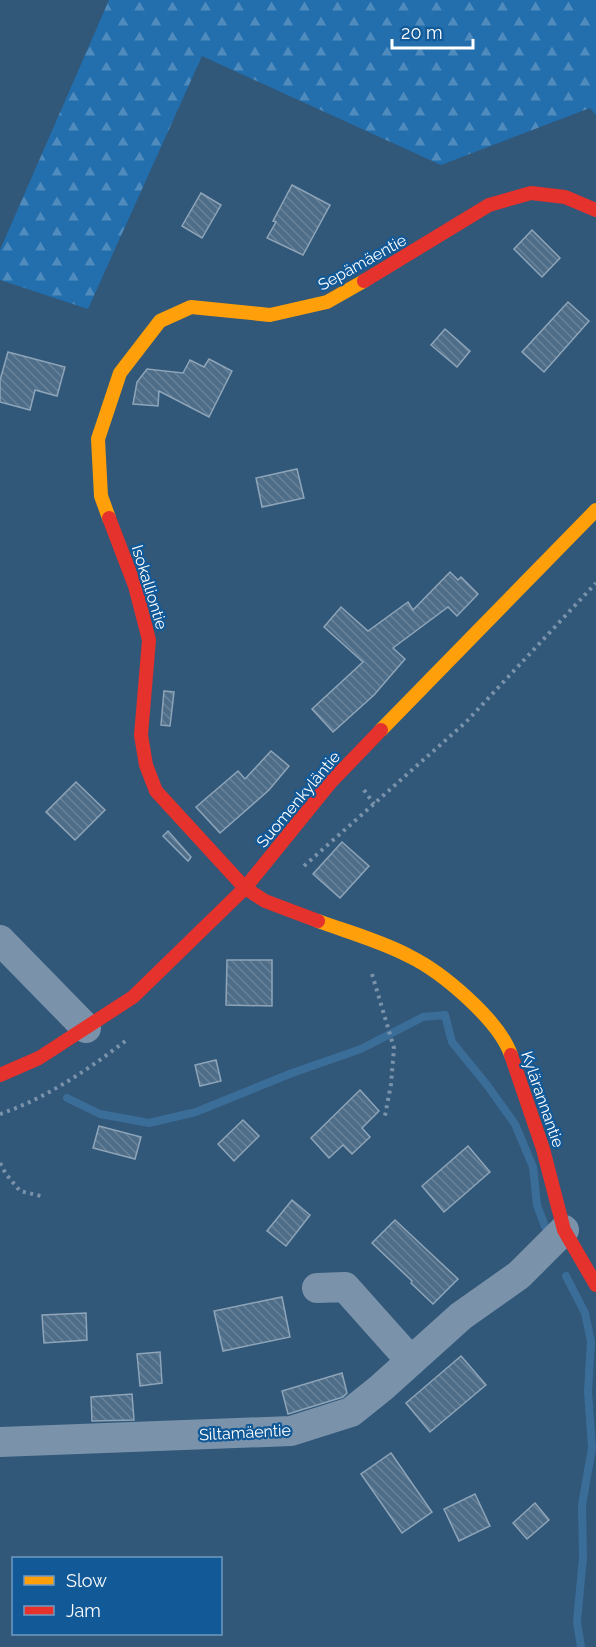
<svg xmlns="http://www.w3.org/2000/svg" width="596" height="1647" font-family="Raleway,sans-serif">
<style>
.forest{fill:url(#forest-firs)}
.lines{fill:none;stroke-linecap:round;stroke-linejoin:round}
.stream{stroke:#3b6d99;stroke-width:8}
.building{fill:url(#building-back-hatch);stroke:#8ea5b9;stroke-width:1.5}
.path{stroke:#7a93ab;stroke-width:4;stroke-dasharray:3 4.5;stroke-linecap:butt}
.street{stroke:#7a93ab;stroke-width:30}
.slow{stroke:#ff9f0a;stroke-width:14}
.jam{stroke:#e5322d;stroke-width:14}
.labels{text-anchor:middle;stroke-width:4.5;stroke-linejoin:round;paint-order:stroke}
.street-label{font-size:16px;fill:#fff;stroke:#125998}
</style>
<defs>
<pattern id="forest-firs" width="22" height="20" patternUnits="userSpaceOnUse" patternTransform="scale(1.5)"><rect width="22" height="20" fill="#236ead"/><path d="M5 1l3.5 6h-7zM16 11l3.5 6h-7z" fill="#4f8bbd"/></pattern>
<pattern id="building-back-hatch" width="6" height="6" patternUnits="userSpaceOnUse" patternTransform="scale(1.5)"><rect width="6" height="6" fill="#4e6d88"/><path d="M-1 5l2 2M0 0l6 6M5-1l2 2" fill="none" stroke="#69839a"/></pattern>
</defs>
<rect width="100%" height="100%" fill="#315779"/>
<!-- forest -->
<polygon class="forest" points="109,0 596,0 596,115 590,108 441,165 202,56 88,309 0,280 0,250"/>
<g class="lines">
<!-- stream -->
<g class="stream">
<polyline points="67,1098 100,1114 149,1123 196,1112 292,1073 361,1049 423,1017 445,1015 452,1042 487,1085 515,1124 533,1167 537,1205 549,1237"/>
<polyline points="566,1276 585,1313 591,1342 588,1392 592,1448 582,1505 583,1557 577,1622 581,1647"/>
</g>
</g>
<!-- building -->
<g class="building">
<polygon points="292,185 330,205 303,255 267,238 276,222 273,221"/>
<polygon points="201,193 221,205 202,238 182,226"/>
<polygon points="532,230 560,258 542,277 514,249"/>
<polygon points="568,302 589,321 544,372 522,352"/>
<polygon points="445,329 470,351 457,367 431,345"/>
<polygon points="8,352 65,367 57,396 35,390 30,410 0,402 0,380"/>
<polygon points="209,359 232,371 209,417 159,391 158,406 133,404 137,382 147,369 183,373 190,360 204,367"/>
<polygon points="297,469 304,498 262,507 256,478"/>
<polygon points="450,572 458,580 461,577 478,594 457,616 448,607 393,648 405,659 374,695 333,732 312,709 363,662 324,627 341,607 368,631 408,602 413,610"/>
<polygon points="164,691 174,692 170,726 161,725"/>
<polygon points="271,751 289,766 269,790 220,833 196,807 238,771 245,779"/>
<polygon points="76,782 105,810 75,840 46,812"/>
<polygon points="168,831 191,857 188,861 163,836"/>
<polygon points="342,842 369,866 340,898 313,874"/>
<polygon points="227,960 272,960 272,1006 226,1005"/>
<polygon points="216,1060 221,1081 200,1086 195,1065"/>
<polygon points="360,1090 379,1111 362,1128 370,1137 352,1154 343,1145 329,1158 311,1138"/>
<polygon points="243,1120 259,1136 234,1161 218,1144"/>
<polygon points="99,1126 141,1137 135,1159 93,1148"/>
<polygon points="468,1146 490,1172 444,1212 422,1186"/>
<polygon points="292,1200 310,1215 286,1246 267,1231"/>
<polygon points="395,1220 458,1279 433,1304 411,1283 412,1281 372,1243"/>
<polygon points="282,1297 290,1337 223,1351 214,1311"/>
<polygon points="86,1313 87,1340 44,1343 42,1315"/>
<polygon points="160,1352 162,1383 140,1386 137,1354"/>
<polygon points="461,1356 486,1385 430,1432 406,1403"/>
<polygon points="342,1373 347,1393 343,1397 288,1414 282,1391"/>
<polygon points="132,1394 134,1420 92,1421 91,1397"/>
<polygon points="391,1453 432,1512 402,1533 361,1474"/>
<polygon points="475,1494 490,1526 459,1541 444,1509"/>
<polygon points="535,1503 549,1520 527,1539 513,1523"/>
</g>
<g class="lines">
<!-- path -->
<g class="path">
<polyline points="364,790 374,804"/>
<polyline points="304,866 466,722 596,583"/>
<polyline points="372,974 394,1048 391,1084 385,1116"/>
<path d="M0,1114c47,-16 89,-45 128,-75"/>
<polyline points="0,1163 6,1174 20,1191 41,1196"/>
</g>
<!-- street -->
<g class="street">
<polyline points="0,940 86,1028"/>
<polyline points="317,1288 345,1287 411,1361"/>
<polyline points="0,1442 291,1431 351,1412 381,1388 461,1316 519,1275 564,1230"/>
</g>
<!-- slow -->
<g class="slow">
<polyline points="109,518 101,496 98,439 120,373 160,321 191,307 270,315 327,302 364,281"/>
<polyline points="381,730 596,510"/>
<path d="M318,921c30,11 63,20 91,35 33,16 90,64 102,99"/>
</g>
<!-- jam -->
<g class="jam">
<polyline points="364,281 489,205 531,193 565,197 596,210"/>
<polyline points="109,518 135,586 149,640 141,735 146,765 156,791 245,888 265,901 318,921"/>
<polyline points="511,1055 543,1149 564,1230 596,1285"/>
<polyline points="0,1075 39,1058 133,997 245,888 330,783 381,730"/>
</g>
</g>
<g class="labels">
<!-- street labels -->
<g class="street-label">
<text transform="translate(362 262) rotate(-29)" y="6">Sepämäentie</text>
<text transform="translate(150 587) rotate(73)" y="6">Isokalliontie</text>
<text transform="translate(298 799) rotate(-50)" y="6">Suomenkyläntie</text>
<text transform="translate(543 1099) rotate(71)" y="6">Kylärannantie</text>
<text transform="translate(245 1432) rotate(-3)" y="6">Siltamäentie</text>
</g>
</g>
<!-- legend -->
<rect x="12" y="1557" width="210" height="78" fill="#125998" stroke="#719bc1" stroke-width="1.5"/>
<rect x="24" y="1576" width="30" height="9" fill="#ff9f0a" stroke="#719bc1" stroke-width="1.5"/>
<text x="66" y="1587" font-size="18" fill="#ffffff">Slow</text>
<rect x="24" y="1606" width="30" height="9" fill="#e5322d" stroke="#719bc1" stroke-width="1.5"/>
<text x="66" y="1617" font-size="18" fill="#ffffff">Jam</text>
<!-- scale -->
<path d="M392 39v9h81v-9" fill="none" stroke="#ffffff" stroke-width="3"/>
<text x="401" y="39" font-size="18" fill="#ffffff" stroke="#125998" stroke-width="4.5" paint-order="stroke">20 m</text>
</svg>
